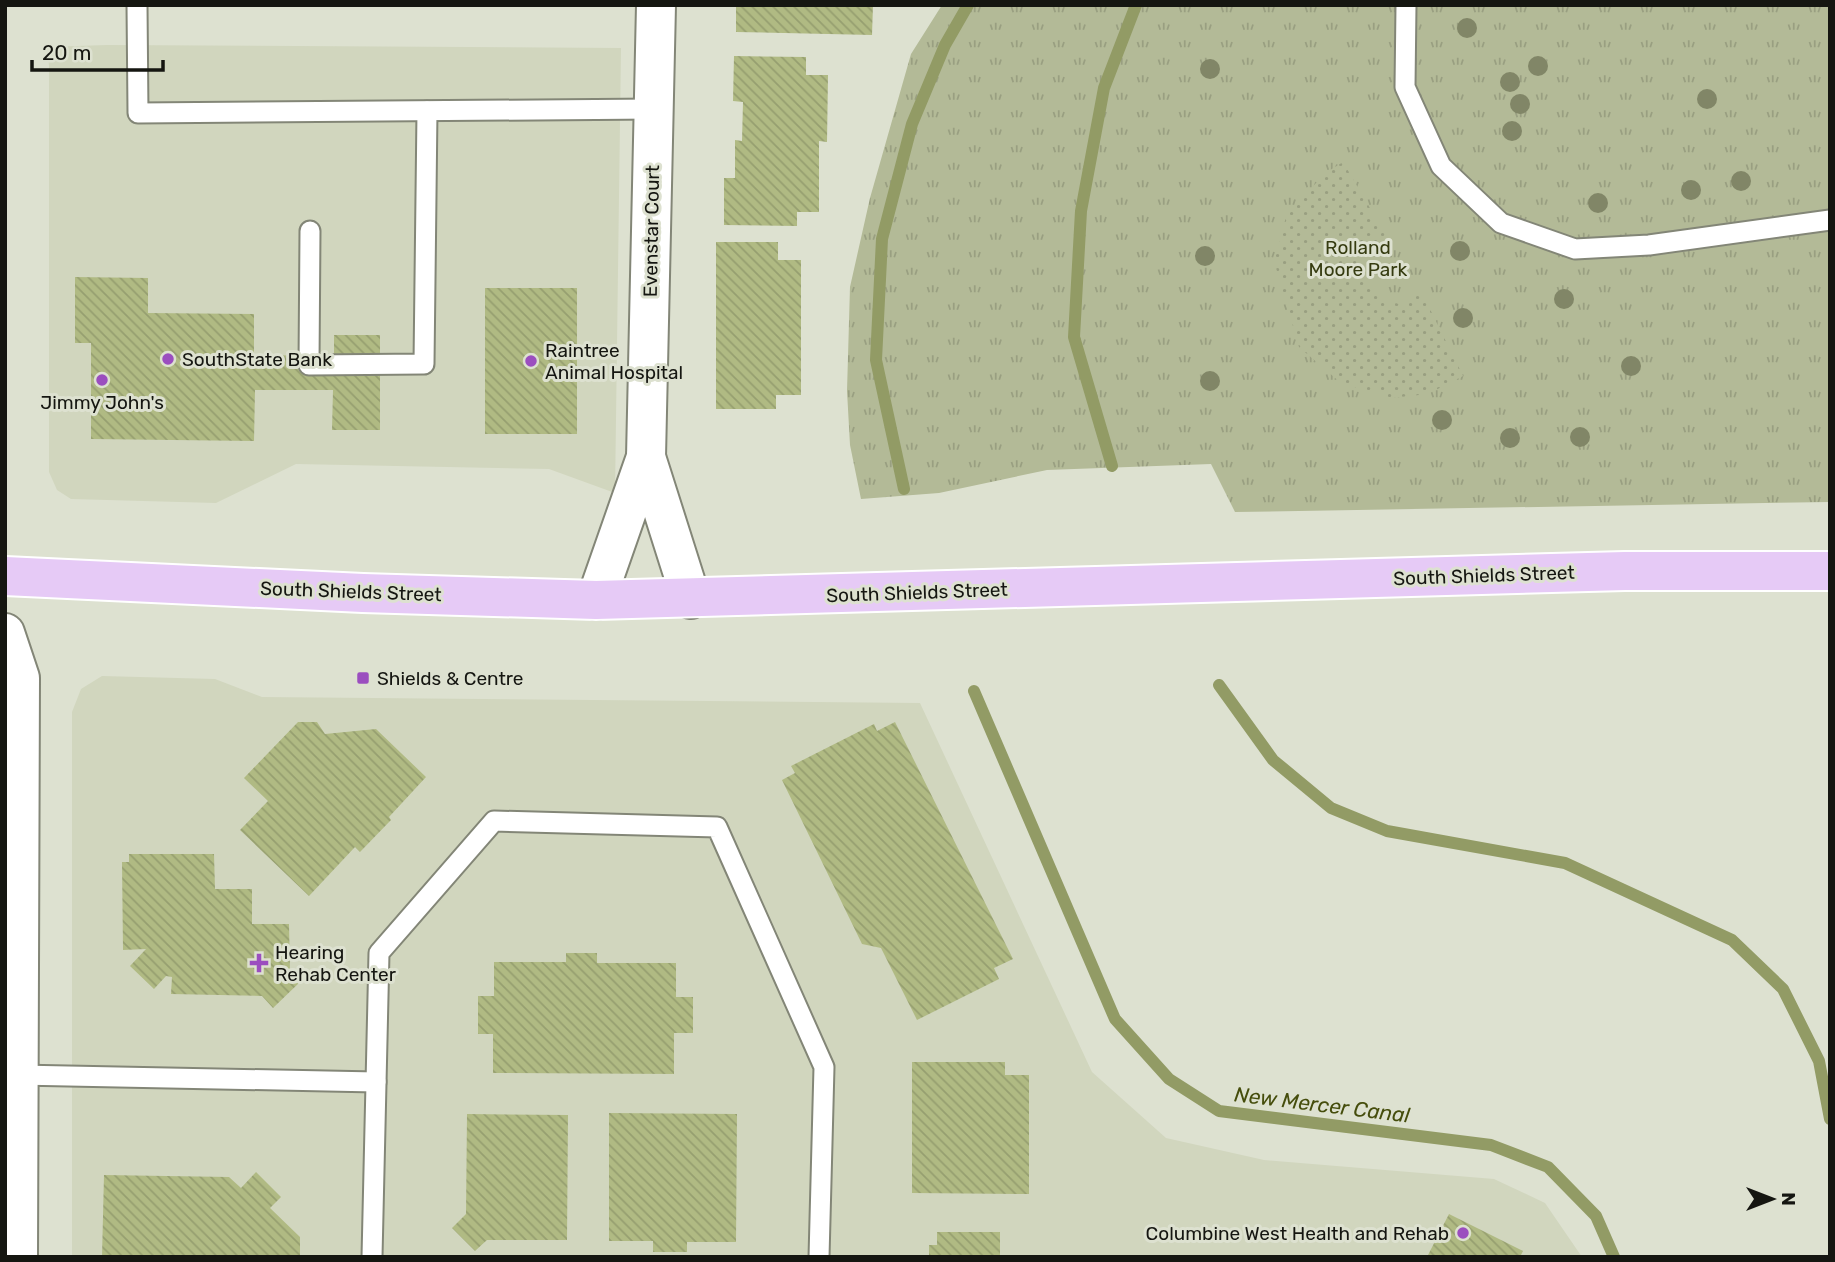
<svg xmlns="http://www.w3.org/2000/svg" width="1835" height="1262" font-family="Rubik,sans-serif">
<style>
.built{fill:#d1d6be}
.grass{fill:url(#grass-tufts)}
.garden{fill:url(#garden-dots)}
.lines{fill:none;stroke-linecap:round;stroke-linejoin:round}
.stream{stroke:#929b65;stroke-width:12}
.building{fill:url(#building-back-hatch)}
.lane-casing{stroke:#838677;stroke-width:23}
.street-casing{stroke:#838677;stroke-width:42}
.secondary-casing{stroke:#838677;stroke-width:42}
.primary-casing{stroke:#fff;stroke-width:42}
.lane{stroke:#fff;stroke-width:19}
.street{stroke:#fff;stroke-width:38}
.secondary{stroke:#fff;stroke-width:38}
.primary{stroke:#e6caf6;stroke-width:38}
.tree{fill:#818667}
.poi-dot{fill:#9b4ebf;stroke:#dde1d0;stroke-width:2.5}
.labels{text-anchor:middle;stroke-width:6;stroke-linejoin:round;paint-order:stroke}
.street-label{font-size:19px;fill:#151611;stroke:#dde1d0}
.park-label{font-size:19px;fill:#363c11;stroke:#dde1d0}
.poi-label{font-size:19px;fill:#151611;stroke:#dde1d0;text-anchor:start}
.water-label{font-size:21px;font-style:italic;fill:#454d0c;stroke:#dde1d0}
</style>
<defs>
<pattern id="grass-tufts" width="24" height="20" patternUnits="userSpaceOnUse" patternTransform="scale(1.75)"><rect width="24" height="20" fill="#b3ba97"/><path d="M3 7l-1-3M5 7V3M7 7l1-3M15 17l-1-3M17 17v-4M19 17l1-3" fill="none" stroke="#999f81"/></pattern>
<pattern id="garden-dots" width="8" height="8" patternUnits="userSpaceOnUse" patternTransform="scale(1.75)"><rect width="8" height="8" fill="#b3ba97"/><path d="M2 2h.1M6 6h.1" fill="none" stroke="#999f81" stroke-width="1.8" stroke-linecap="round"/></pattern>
<pattern id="building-back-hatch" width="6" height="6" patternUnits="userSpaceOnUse" patternTransform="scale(1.75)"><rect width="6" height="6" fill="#b0ba83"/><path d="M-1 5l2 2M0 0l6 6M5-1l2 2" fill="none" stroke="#969f70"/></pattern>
</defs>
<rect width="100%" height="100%" fill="#dde1d0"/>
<!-- built -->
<g class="built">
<polygon points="107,45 621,48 615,493 549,469 296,464 216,503 71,499 57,490 49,472 49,65 46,47"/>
<polygon points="102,676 215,679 262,697 920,703 1092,1072 1166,1138 1264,1160 1494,1179 1545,1203 1582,1257 72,1257 72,712 81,689"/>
</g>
<!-- grass -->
<polygon class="grass" points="942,5 1830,5 1830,502 1235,512 1211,464 1047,470 939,493 861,499 850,445 847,391 850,287 870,198 911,54"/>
<!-- garden -->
<path class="garden" d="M1343,162l48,82 -21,20c1,23 6,33 29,40l23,-11 41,83 -35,18 -37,4 -50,-15 -42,-36 -25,-86 12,-44 38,-43z"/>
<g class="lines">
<!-- stream -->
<g class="stream">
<polyline points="1112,466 1074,337 1081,211 1104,88 1136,5"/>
<polyline points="904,489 876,360 882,239 912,124 945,45 968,5"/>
<polyline points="1219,685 1273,760 1331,808 1387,831 1565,863 1732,940 1783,989 1819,1061 1830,1119"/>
<polyline points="974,691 1115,1019 1169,1079 1219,1111 1491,1145 1548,1167 1596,1216 1614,1257"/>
</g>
</g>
<!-- building -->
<g class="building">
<polygon points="736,5 873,5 872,35 736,32"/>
<polygon points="734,56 806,57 806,75 828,75 827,142 819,141 819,212 797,212 797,226 724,225 724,178 735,178 735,140 742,141 743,102 733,101"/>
<polygon points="716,242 778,242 778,260 801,260 801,395 776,395 776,409 716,409"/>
<polygon points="75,277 148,278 148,313 254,314 254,355 334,356 334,335 380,335 380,430 332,430 333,390 255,390 254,441 91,439 91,343 75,343"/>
<rect x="485" y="288" width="92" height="146"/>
<polygon points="298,722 317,722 325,734 376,729 426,777 389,817 391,820 360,852 355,847 309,896 240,830 268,801 244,778"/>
<polygon points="895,722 1013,959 994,968 999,979 917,1020 881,948 862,944 782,780 795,773 791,766 874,724 877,731"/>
<polygon points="129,854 214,854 215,889 252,889 252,924 289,924 290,971 300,982 273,1008 262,996 171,994 172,977 166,976 154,989 130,966 146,949 123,950 122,862 129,862"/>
<polygon points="566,953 597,953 597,963 676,963 676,997 693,997 693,1033 674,1033 674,1074 493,1073 493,1034 478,1034 478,996 494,996 494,962 566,962"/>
<polygon points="912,1062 1005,1062 1005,1075 1029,1075 1029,1194 912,1193"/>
<polygon points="609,1113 737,1114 736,1242 687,1242 687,1252 653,1252 653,1241 609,1241"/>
<polygon points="467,1114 568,1115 567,1240 487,1240 475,1251 452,1228 466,1214"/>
<polygon points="256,1172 281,1197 270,1208 300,1237 300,1257 102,1257 104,1175 229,1177 241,1188"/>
<polygon points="1449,1214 1523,1251 1520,1257 1427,1257"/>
<polygon points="937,1232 1000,1232 1000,1257 929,1257 929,1245 937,1245"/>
</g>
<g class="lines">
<defs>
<g id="lane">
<polyline points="137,5 138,113 654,109"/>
<polyline points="1406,5 1405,87 1441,166 1501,223 1575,249 1649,245 1830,220"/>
<polyline points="310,231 309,365 424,364 427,111"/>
<polyline points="18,1075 376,1082"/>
<polyline points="372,1257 379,953 494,821 717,827 824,1067 819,1257"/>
</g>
<g id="street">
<polyline points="646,457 691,599"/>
<polyline points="596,600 646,457 656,5"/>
</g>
<polyline id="secondary" points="5,633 20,678 18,1257"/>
<polyline id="primary" points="5,576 363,593 596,600 1625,571 1830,571"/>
</defs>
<!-- lane casing -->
<use href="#lane" class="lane-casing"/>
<!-- street casing -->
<use href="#street" class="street-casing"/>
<!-- secondary casing -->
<use href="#secondary" class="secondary-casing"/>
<!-- primary casing -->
<use href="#primary" class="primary-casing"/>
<!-- lane -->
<use href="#lane" class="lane"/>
<!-- street -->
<use href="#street" class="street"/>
<!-- secondary -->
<use href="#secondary" class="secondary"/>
<!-- primary -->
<use href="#primary" class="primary"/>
</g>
<!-- trees -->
<g class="tree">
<circle cx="1467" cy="28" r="10"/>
<circle cx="1538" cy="66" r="10"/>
<circle cx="1210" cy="69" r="10"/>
<circle cx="1510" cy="82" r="10"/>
<circle cx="1707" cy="99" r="10"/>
<circle cx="1520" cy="104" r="10"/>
<circle cx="1512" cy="131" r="10"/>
<circle cx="1741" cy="181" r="10"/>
<circle cx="1691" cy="190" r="10"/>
<circle cx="1598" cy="203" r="10"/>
<circle cx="1460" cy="251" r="10"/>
<circle cx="1205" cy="256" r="10"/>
<circle cx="1564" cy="299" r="10"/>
<circle cx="1463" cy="318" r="10"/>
<circle cx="1631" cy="366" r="10"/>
<circle cx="1210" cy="381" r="10"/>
<circle cx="1442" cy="420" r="10"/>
<circle cx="1580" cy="437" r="10"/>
<circle cx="1510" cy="438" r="10"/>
</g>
<!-- markers -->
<g class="poi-dot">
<circle cx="168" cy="359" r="7"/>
<circle cx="531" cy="361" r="7"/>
<circle cx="102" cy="380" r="7"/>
<rect x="356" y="671" width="14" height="14" rx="3.5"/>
<path d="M255.5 952.5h7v7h7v7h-7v7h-7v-7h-7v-7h7z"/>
<circle cx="1463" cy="1233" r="7"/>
</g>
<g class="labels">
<!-- street labels -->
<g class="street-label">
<text transform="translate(651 231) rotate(-89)" y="7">Evenstar Court</text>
<text transform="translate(1484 575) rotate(-2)" y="7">South Shields Street</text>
<text transform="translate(351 591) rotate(2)" y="7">South Shields Street</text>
<text transform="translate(917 592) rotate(-2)" y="7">South Shields Street</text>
</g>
<!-- park labels -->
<g class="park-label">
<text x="1358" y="254">Rolland<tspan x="1358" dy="22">Moore Park</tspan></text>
</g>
<!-- poi labels -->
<g class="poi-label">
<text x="545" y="357">Raintree<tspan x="545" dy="22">Animal Hospital</tspan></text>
<text x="182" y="366">SouthState Bank</text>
<text x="102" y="409" text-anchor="middle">Jimmy John's</text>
<text x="377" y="685">Shields &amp; Centre</text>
<text x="275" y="959">Hearing<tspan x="275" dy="22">Rehab Center</tspan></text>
<text x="1449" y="1240" text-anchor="end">Columbine West Health and Rehab</text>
</g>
<!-- water labels -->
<g class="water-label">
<text transform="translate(1322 1105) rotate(7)" y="7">New Mercer Canal</text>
</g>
</g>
<!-- border -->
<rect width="1835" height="1262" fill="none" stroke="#151611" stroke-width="14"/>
<!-- north arrow -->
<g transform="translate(1772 1199) rotate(90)" stroke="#dde1d0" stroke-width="5" paint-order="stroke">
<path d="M0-5L12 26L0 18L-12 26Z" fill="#151611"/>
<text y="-10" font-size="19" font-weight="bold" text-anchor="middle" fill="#151611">N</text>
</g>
<!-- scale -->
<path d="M32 60v10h131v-10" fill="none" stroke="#151611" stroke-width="3.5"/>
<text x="42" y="60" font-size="21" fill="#151611" stroke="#dde1d0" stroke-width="5" paint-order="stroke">20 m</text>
</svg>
